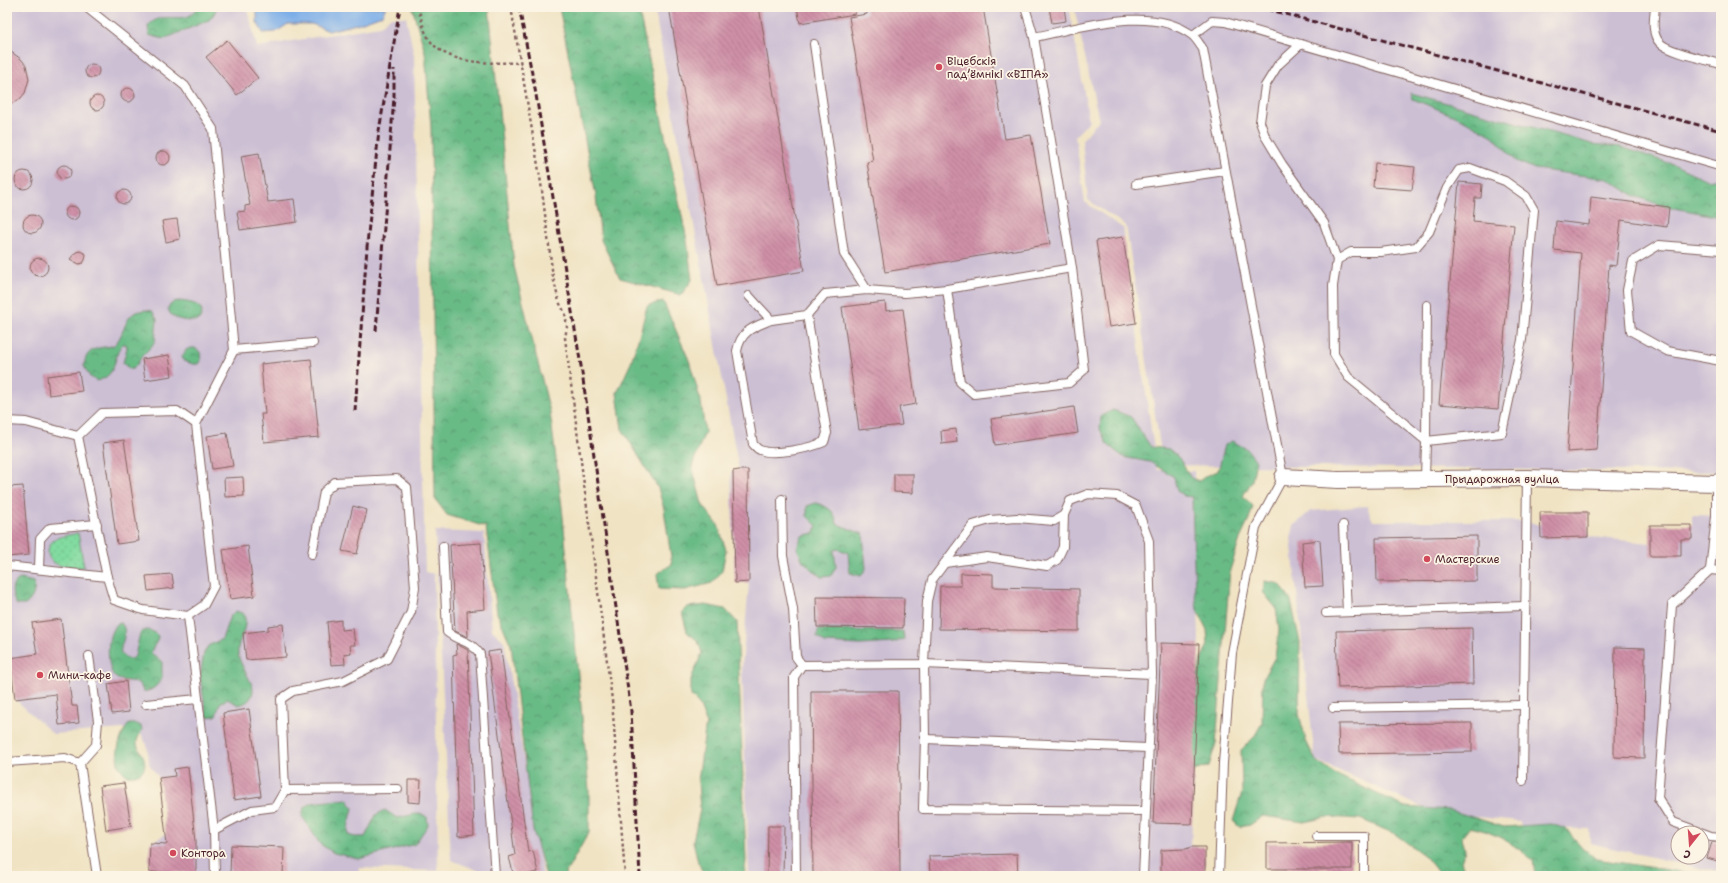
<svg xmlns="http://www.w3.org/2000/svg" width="1728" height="883" font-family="'Shantell Sans',sans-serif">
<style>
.industrial{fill:#ccbfd4;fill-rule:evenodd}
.grass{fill:url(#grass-dots);stroke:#667d66}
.forest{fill:url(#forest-crowns);stroke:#5a6d58}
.water{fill:#7daee8;stroke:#64668a}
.building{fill:url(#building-back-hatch)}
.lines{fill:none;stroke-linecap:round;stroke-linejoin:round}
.service-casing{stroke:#846460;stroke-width:10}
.minor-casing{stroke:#846460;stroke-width:18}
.path{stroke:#846460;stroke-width:2.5;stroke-dasharray:3 3;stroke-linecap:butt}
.service{stroke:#fff;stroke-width:8}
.minor{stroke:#fff;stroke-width:16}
.rail{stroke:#4a1f2b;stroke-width:3;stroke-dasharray:6 3;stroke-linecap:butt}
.poi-dot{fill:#d1495b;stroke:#fcf5e5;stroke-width:1.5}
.labels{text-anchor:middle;stroke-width:3.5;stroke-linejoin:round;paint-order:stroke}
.poi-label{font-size:11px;fill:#4a1f2b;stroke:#fcf5e5;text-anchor:start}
.street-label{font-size:11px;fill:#4a1f2b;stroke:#fcf5e5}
</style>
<defs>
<pattern id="grass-dots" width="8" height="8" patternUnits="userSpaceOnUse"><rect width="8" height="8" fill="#82dba0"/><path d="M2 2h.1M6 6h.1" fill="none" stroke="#72bc8a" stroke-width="1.8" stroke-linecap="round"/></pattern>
<pattern id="forest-crowns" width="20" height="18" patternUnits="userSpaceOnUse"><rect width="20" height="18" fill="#69bb86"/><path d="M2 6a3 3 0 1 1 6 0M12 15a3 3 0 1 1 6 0" fill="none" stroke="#58976e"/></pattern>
<pattern id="building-back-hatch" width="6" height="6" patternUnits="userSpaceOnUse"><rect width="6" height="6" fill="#cf90a7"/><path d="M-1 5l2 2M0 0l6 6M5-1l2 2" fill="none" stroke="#aa7588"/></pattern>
</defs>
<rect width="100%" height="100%" fill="#fcf5e5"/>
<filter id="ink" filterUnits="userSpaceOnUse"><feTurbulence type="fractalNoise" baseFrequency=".025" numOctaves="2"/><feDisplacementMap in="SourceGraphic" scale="8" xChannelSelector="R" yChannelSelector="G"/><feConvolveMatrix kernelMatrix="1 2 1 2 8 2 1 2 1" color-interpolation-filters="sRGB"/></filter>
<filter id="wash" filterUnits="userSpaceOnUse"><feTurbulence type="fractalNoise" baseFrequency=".012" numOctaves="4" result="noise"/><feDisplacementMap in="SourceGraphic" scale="16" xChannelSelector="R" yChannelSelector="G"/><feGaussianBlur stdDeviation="0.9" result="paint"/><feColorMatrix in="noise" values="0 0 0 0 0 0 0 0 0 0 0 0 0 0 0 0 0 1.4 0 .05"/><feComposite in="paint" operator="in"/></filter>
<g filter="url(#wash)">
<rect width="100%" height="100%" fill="#f0e3c3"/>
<!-- industrial -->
<g class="industrial">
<polygon points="7,7 247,7 257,47 380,26 390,17 406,17 414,55 425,572 434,574 438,871 360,868 359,876 289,876 149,872 150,843 166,834 159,778 149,764 147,745 137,728 53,734 15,699 10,658 7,658"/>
<polygon points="654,7 1069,7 1089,121 1075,136 1085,202 1124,229 1123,237 1157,470 1194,471 1199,644 1191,846 1205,847 1205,876 749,876 742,667 749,583 735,583 731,472 739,470"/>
<polygon points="1074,7 1721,7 1721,472 1163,465 1126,226 1088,200 1082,140 1099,120"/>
<path d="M1367,506l6,15h152l15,4v-13h48l1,25 61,6v-18h42v-10l29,1v357l-131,-30 -1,-14 -68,-1 -1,-7 -85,-8 -120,-53 -24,-222 3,-12 16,-15zM1678,833h24v24h-24z"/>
<polygon points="435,531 484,533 492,630 504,641 543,876 493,876 451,860"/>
</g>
<!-- grass -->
<path class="grass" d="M78,533l6,34c-12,1 -37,1 -36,-16 1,-4 2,-8 6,-11 5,-4 17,-5 24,-7z"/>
<!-- forest -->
<g class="forest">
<path d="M197,7h20l-3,7 -5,6 -45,19 -15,-4 -1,-9c16,-19 39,3 49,-19z"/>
<polygon points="412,7 489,7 514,266 550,412 562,507 589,790 589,832 564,876 546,876 533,830 511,645 497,613 486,527 447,515 435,499 431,127 425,52"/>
<polygon points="559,7 638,7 687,240 692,280 681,295 620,278 601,240 596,196"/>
<polygon points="1411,93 1592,144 1621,147 1675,165 1707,180 1721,178 1721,217 1664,206 1635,196 1608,179 1535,169 1516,161 1493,136 1462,119 1413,99"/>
<path d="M178,301c13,1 32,4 20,20 -11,0 -29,0 -30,-14l6,-5z"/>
<polygon points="663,301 689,360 701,402 705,432 692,466 702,504 718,525 726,550 722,571 712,583 685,590 659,589 657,574 672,564 664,509 658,488 622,429 617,393 630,365 639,337 647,306"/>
<path d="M145,310l7,1 5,8 -2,22 -4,6 -9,9 -6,10 -3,3h-4l-6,-6 4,-15 -1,-4h-4c-10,16 -4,31 -25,37l-7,-4 -6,-11c2,-18 13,-18 29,-20 11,-9 11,-26 20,-32 3,-3 8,-3 12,-4z"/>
<polygon points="190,348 195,348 200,352 201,361 199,364 193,364 184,361 182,357 186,350"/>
<polygon points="1113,410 1131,417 1151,447 1169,449 1179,458 1191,478 1199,481 1206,476 1218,471 1225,445 1232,441 1247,449 1256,461 1252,481 1243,496 1253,506 1249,520 1240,539 1230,570 1216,743 1209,766 1191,772 1196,693 1201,659 1208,645 1207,630 1197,609 1195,595 1192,497 1184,496 1177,491 1174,477 1150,462 1123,457 1107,444 1100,429 1101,416"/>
<path d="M816,503c12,4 19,7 21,21l26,10 3,35 -5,7 -11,-3 -2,-20 -9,-4 -5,1 2,17 -5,9 -10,1 -18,-16 -6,-13 5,-12 12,-3 3,-7 -10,-10v-10z"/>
<path d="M21,579l12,3c4,8 -1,18 -8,23h-8c-6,-8 -8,-23 4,-26z"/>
<path d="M1265,581l15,3 11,17 9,41 -1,72 7,27 10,20 19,13 70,33 45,3 54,17 47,-3 15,5 16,18 14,12 92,14 7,3h-160l-2,-16c-21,-17 -36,-27 -63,-33l-8,10 3,13 -4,12 7,14h-27l-16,-20 -30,-22 -35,-15 -33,-2 -23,5 -41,-6 -13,9 -11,2 -6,-6 9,-29 -1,-42 13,-13 8,-14 1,-45 12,-21 4,-27 -3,-22 -13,-16z"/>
<polygon points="706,605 725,609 737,622 746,861 744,876 702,876 703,873 698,862 693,841 700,810 698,781 706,722 699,704 691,696 691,679 702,653 698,641 687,632 682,612 687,607"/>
<path d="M236,611l8,3c5,15 -7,25 -6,39 1,12 16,30 15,38 -1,8 -6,12 -14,14l-12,-6 -7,4 -4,13 -9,1 -7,-40 4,-24 4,-7 14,-7 8,-23z"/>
<path d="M121,623c9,10 -2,21 0,31l7,5h4l3,-3 5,-23c6,-5 13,-3 18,3 0,8 -7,11 -7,18l11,7v18c-5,6 -11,14 -19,12l-3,-7c-8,-5 -20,-1 -26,-8 -8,-10 -9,-51 7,-53z"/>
<polygon points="818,630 903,631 904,639 893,643 860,645 825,643 817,637"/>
<path d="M129,724h8l4,2 1,4c-2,4 -6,10 -5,14 1,6 6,10 7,14 4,14 -7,19 -18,17 -3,-4 -7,-7 -8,-11 -3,-12 3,-31 11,-40z"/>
<polygon points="347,799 353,808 348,828 348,835 355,837 365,837 376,815 385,810 397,818 420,813 427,817 428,825 415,844 359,859 334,853 320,844 302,816 304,808 311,803"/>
</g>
<!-- water -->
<polygon class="water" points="257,7 276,10 282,7 386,7 382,15 360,23 329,31 312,24 288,24 276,32 263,33 257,22"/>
<g id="blocks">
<!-- building -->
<g class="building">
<polygon points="669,7 759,7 804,271 717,286"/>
<polygon points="797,7 855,7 855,14 800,23"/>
<polygon points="866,7 983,7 1005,139 1031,135 1050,244 885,272 867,162 873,161 849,17 867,14"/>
<polygon points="1049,7 1064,7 1066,21 1052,23"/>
<polygon points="227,40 258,78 237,95 206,57"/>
<polygon points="7,49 21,59 26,65 29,79 25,93 20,99 7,106"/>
<circle cx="92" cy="71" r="7"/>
<circle cx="128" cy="95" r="7"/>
<circle cx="97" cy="103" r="7"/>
<circle cx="163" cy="158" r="7"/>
<polygon points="259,153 268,202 294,199 297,222 240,230 237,212 245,211 245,206 250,205 241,156"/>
<polygon points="1375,163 1415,167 1412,190 1373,187"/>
<circle cx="64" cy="172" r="7"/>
<circle cx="24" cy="180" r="9"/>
<polygon points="1459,182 1482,184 1481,198 1475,198 1473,221 1514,225 1498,409 1439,404"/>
<circle cx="124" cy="197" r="7"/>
<polygon points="1591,197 1669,207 1667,227 1621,220 1616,266 1609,265 1597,450 1567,452 1581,253 1554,250 1556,221 1589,225"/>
<circle cx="72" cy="213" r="7"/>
<circle cx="32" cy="224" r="9"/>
<polygon points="177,219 180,239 166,242 162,221"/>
<polygon points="1123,237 1136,323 1109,327 1096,241"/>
<polygon points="80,251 86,254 85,260 83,263 79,264 70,259 76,252"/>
<circle cx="39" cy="267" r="9"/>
<polygon points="885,302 886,311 903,309 916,404 899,407 902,425 859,430 842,307"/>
<polygon points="169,355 172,376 145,380 142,359"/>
<polygon points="311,359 319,437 264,442 261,414 265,414 261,364"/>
<polygon points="79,372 82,391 49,395 47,376"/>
<polygon points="1074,407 1078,433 995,445 991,419"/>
<polygon points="956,429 957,442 942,444 941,431"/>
<polygon points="227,433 233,466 212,469 207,436"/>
<polygon points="124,440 139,541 117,544 103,443"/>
<polygon points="739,470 748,470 749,582 735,583 733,471"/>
<polygon points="894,474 913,474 913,493 894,492"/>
<polygon points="243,477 244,496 225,497 224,478"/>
<polygon points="23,486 29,555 7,557 7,495 10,495 9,487"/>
<polygon points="353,506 367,510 357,554 342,551"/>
<polygon points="1540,512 1588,512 1588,537 1541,538"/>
<polygon points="1650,525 1692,525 1692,539 1681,539 1681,556 1650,556"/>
<polygon points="1477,536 1477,581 1377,582 1376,538"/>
<polygon points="1320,540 1323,586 1305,587 1302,542"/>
<polygon points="481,543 485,609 467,611 468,637 455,631 450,545"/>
<polygon points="248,546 254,596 230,599 223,550"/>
<polygon points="961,573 993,574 993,587 1079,589 1079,631 939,629 940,586 961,586"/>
<polygon points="172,574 174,588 148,591 146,576"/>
<polygon points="816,597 904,598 903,628 817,627"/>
<polygon points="61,619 72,706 77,706 79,723 59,725 56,694 15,699 10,658 37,654 32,623"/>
<polygon points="341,620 341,630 353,629 355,645 350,645 351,653 344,654 345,664 331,665 327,622"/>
<polygon points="283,624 286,657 246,660 243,633 268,630 268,626"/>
<polygon points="1472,628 1473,684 1338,688 1336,631"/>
<polygon points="1161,643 1199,644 1192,824 1153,823"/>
<polygon points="456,644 468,650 474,835 458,837 453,655 457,654"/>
<polygon points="1615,647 1645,648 1644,758 1614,757"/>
<polygon points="501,650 528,852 533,851 538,872 520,876 514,876 509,857 515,855 488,652"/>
<polygon points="126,681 129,712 112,714 108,684"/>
<polygon points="811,691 898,691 900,876 813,876"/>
<polygon points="249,709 261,796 234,800 223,713"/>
<polygon points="1472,723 1472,752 1339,754 1338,724"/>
<polygon points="188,767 196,841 196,873 149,872 150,843 167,844 159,778 175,776 174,769"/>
<polygon points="408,780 421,780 420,803 408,802"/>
<polygon points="124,783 131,826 106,830 100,786"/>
<polygon points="768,826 784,826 783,876 767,876"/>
<polygon points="1352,842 1352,869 1267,869 1267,843"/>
<polygon points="1712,842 1721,842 1721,862 1707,858"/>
<polygon points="231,845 284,847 283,876 230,874"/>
<polygon points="1191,847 1205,847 1205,876 1161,876 1161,850 1186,849"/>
<polygon points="1017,854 1018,876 930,876 929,856"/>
</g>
</g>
</g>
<g filter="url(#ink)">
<use href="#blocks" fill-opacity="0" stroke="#846460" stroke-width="1"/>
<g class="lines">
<defs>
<g id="service">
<polyline points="86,7 185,86 213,129 234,350 196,424 214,586 204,605 188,616 214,830 215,876"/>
<path d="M1655,7c-1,11 -4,27 5,36 9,9 47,17 61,21"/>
<polyline points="1193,35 1212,21 1225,22 1715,165 1721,166"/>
<path d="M1034,37c46,-9 117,-33 158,-2 4,3 8,10 11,14l80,428 -27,50 -24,126 -9,110 -4,113"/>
<polyline points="814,44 844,254 867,290"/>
<polyline points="1301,44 1278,65 1265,86 1260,122 1265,136 1282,164 1324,223 1337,260"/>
<polyline points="1136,184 1225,171"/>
<polyline points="1721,250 1659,245 1633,261 1627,290 1631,331 1667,351 1721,361"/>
<polyline points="947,289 960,382 974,394 1069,383 1084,370 1072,268 1034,37 1025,7"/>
<polyline points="749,296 771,320 807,315 825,294 867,290 905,293 947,289 1072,268"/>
<path d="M771,320c-17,7 -30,10 -34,31l16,93c2,2 4,5 7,6 13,6 51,-2 64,-8l3,-9 -20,-118"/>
<polyline points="234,350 313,343"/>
<polyline points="7,421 26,422 78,436 107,577 114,600 143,610 188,616"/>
<polyline points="78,436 102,413 177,411 196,424"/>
<polyline points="1425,480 1426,441 1348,377 1334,354 1333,286 1337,260 1351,252 1381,252 1416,247 1429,232 1447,188 1459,170 1470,168 1505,181 1526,196 1534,210 1522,340 1502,433 1426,441 1427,305"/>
<polyline points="1716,483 1716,516 1710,570 1672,605 1658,798 1673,822 1711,836 1721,837"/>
<polyline points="782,499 783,556 793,609 796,657 802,665"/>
<polyline points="1343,525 1347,612"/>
<path d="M443,546l4,86c14,11 22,7 33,22l15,222"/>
<polyline points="945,563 987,557 1047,566 1057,560 1063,547 1064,515"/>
<polyline points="7,566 107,577"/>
<polyline points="39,569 40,539 50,528 97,524"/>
<polyline points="1710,570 1721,571"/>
<polyline points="1326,613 1524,606"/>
<polyline points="89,656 98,721 96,745 80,763 97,876"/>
<polyline points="146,704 198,699"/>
<polyline points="1333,708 1524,705"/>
<polyline points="925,739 1148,748"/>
<polyline points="7,762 65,758 80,763"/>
<polyline points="1523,781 1527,478"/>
<polyline points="285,790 398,789"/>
<polyline points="214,830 252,810 275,807 285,790 281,699 293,691 343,681 387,659 411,612 415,587 407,487 397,479 335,482 324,492 312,554"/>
<polyline points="1316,836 1364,836 1364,876"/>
<polyline points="796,876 794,677 802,665 924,664 927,601 932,580 973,525 990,520 1017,518 1054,521 1064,515 1070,501 1088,494 1117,496 1136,506 1149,541 1152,674"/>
<polyline points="1143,876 1146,811 923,809 925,739 924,664 1152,674 1146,811"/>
</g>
<polyline id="minor" points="1283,477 1338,480 1527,478 1716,483 1721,481"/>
</defs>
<!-- service casing -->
<use href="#service" class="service-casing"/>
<!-- minor casing -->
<use href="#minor" class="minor-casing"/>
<!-- path -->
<g class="path">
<path d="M418,7c3,10 5,23 11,32 19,28 62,23 92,24"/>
<polyline points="511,7 541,183 553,277 559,302 565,313 567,327 565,338 612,700 625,876"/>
</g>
<!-- service -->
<use href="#service" class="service"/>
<!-- minor -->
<use href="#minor" class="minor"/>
<!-- rail -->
<g class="rail">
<polyline points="519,7 535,89 581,366 631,711 640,876"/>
<polyline points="1259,7 1721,131"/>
<polyline points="376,331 394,97 394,69"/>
<polyline points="355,411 368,234 379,131 400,7"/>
</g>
</g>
</g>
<!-- markers -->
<g class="poi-dot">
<circle cx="939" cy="67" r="4"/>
<circle cx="1427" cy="559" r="4"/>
<circle cx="40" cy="675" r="4"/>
<circle cx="173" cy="853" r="4"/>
</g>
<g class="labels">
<!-- poi labels -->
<g class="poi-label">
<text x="947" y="65">Віцебскія<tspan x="947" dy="13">падʼёмнікі «ВІПА»</tspan></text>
<text x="1435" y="563">Мастерские</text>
<text x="48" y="679">Мини-кафе</text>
<text x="181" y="857">Контора</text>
</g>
<!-- street labels -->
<g class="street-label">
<text x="1502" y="483">Прыдарожная вуліца</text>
</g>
</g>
<!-- margin -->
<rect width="1728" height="883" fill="none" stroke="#fcf5e5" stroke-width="24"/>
<!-- north arrow -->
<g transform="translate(1690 845) rotate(197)"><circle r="19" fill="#fcf5e5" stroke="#b59f9b"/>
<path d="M0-3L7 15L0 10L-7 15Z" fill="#d1495b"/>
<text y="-6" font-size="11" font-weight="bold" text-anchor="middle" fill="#4a1f2b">С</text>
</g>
</svg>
